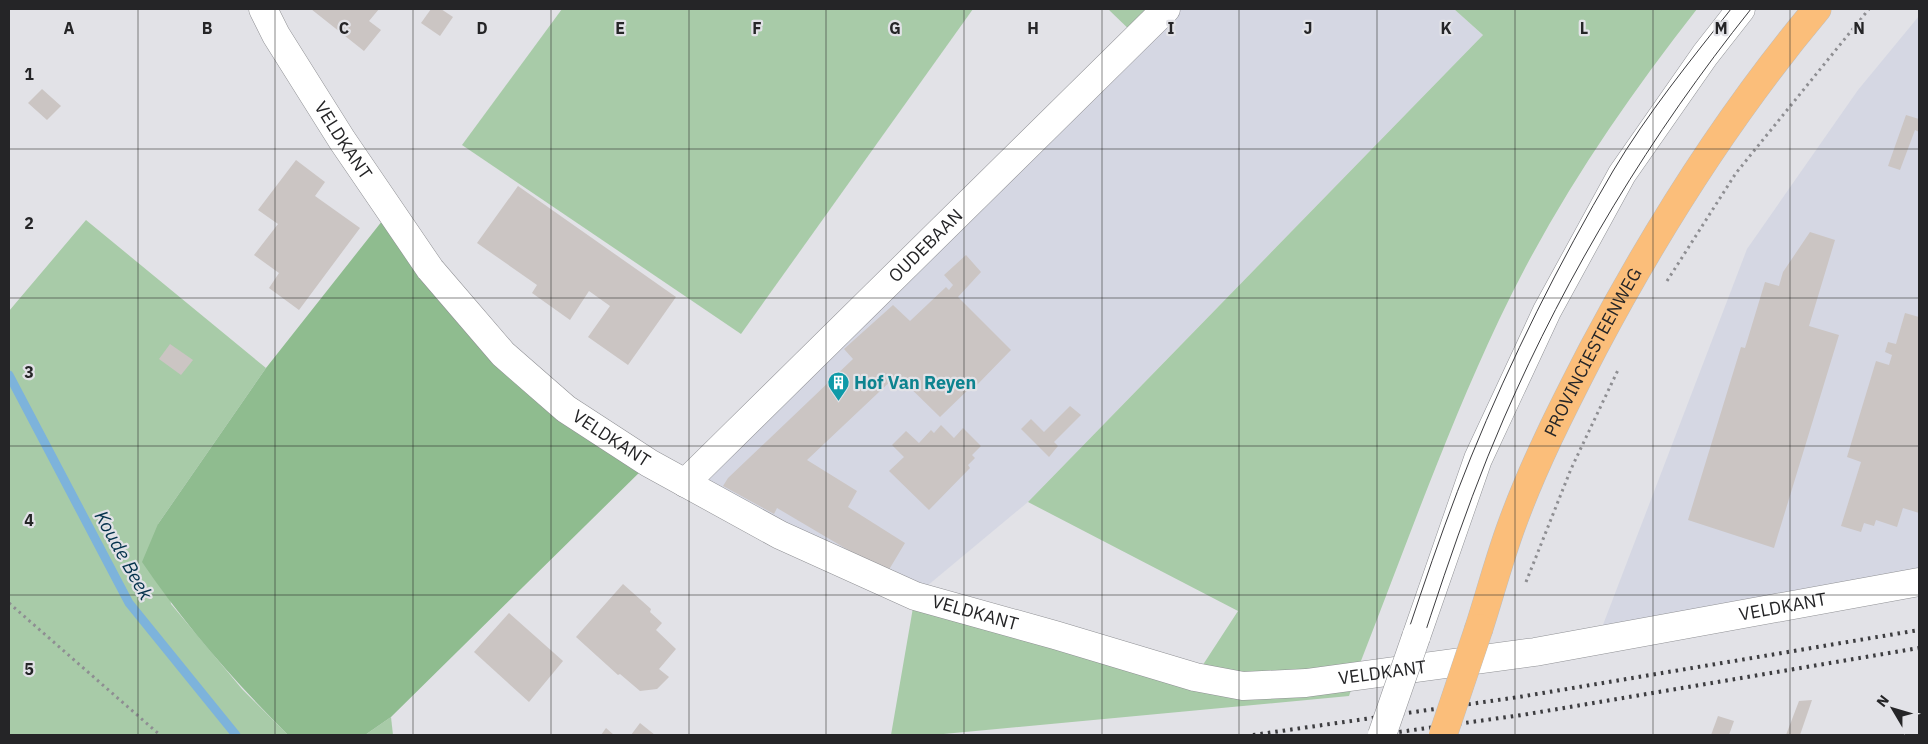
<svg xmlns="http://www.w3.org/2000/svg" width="1928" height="744" font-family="'IBM Plex Sans',sans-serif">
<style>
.built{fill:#d5d7e3}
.green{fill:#a8cba8}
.forest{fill:#8fbc8f}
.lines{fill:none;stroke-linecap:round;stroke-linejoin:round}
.stream{stroke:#7db3db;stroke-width:9}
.building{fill:#cbc5c3}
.minor-casing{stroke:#909195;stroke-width:29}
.major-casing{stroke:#bebebe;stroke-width:29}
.path{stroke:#8e8e92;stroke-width:3;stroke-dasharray:2.5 4;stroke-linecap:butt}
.minor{stroke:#fff;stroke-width:28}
.major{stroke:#fbbe7a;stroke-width:28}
.tram{stroke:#3d3d40;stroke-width:1}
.rail{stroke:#3d3d40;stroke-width:4;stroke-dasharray:2.5 5;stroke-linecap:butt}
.minor-bridge-casing{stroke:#909195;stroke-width:29;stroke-linecap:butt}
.major-bridge-casing{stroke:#bebebe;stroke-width:29;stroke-linecap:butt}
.minor-bridge{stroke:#fff;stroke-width:28}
.major-bridge{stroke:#fbbe7a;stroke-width:28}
.grid{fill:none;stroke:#252527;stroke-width:1;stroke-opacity:0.55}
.labels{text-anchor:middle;stroke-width:4.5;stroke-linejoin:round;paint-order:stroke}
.street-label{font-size:18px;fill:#252527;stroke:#e2e2e7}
.culture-label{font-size:18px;font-weight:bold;fill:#0d838f;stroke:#e2e2e7;text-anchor:start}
.water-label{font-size:19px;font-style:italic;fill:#04324c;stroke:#e2e2e7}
.grid-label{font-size:16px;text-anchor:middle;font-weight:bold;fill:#252527;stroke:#e2e2e7;stroke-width:4.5;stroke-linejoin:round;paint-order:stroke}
</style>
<rect width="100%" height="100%" fill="#e2e2e7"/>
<!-- built -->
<g class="built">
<polygon points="1166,9 1454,9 1483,35 1028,502 915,596 685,483"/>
<polygon points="1919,16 1919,571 1601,630 1747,249 1858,90"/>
</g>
<!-- green -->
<g class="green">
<polygon points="562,9 973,9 741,334 462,145"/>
<polygon points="1108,9 1166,9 1137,37"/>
<path d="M1454,9h243c-76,97 -145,199 -198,311 -53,112 -95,231 -140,346l-10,30 -416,39h-42l24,-139 280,81 43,-66 -210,-109 455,-467z"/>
<polygon points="86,220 266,368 158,524 171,604 242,689 288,735 9,735 9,311"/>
<polygon points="391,717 393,735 365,735"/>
</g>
<!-- forest -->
<path class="forest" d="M390,211l113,143 146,109 -258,254 -26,18h-77c-54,-54 -103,-110 -146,-173l16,-38 108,-156z"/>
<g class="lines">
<!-- stream -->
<polyline class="stream" points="9,375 129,603 236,735"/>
</g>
<!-- building -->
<g class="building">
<polygon points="311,9 379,9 369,21 381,30 364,51"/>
<polygon points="431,9 441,9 453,17 440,36 421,23"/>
<polygon points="42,89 61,106 47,120 28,103"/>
<polygon points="1906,115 1919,119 1919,132 1915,130 1900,170 1888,166"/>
<polygon points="296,160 325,182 315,196 360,228 299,310 269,288 279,273 254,255 278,224 258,210"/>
<polygon points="518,186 676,297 628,365 588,337 610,306 589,291 570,320 532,293 537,285 477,243"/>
<polygon points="1810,232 1835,240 1809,326 1839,335 1774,548 1688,520 1741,347 1745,348 1765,282 1779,286 1783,272"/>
<polygon points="966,255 981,272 958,297 1011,350 975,387 973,385 940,417 897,375 807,460 857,491 848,507 905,543 887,573 777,508 774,514 723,486 728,478 853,359 844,349 893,305 910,321 946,287 949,290 953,285 944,275"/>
<polygon points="1905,313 1919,317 1919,513 1903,508 1897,527 1876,520 1874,526 1864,523 1861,532 1841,526 1861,462 1847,457 1876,361 1889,365 1892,355 1885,352 1888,342 1896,344"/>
<polygon points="170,344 193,360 181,375 159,359"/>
<polygon points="1070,406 1081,415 1054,442 1058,446 1049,457 1021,429 1031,419 1044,432"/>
<polygon points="941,425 954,438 963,428 981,446 972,455 975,458 968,465 970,468 929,510 889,471 904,457 892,445 906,431 919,443 931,430 934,433"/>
<polygon points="623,584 651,609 650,612 662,623 656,630 676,649 659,669 669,677 657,689 640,691 620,674 618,675 576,637"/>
<polygon points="509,613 563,661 529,702 474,652"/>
<polygon points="1812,700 1800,735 1786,735 1799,701"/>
<polygon points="1718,716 1734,721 1729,735 1711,735"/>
<polygon points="640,723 655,735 631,735"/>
<polygon points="606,728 614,735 601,735"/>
</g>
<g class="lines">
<defs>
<g id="minor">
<path id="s1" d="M263,9l13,26 66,105 88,129 73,85 63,55 83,54 131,72 135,61 140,39 140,42 48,9 63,-3 229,-31 384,-70"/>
<path id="s2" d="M685,483l481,-474"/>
<polyline points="1416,637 1478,459 1547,311 1622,174 1705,55 1741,9"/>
</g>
<g id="major">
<path id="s3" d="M1479,628c11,-34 20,-68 32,-101 22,-61 52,-120 82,-178 64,-121 136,-235 224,-340"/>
</g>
</defs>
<!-- minor casing -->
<use href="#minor" class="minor-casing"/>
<!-- major casing -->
<use href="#major" class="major-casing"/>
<!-- path -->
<g class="path">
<polyline points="1667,281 1736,173 1869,9"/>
<polyline points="1526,582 1571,469 1618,370"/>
<polyline points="9,603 160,735"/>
</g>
<!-- minor -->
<use href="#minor" class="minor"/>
<!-- major -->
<use href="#major" class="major"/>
<!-- tram -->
<g class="tram">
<path d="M1373,735c32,-92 61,-187 98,-278 40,-98 88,-194 142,-286 34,-57 77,-110 118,-162"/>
<path d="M1391,735c36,-105 68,-214 113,-317 64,-147 147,-284 247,-409"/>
</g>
<!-- rail -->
<g class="rail">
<polyline points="1253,735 1519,697 1919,630"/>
<polyline points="1377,735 1522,715 1919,648"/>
</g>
<defs>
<polyline id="minor-bridge" points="1382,735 1416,637"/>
<polyline id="major-bridge" points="1443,735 1479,628"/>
</defs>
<!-- minor-bridge casing -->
<use href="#minor-bridge" class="minor-bridge-casing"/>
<!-- major-bridge casing -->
<use href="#major-bridge" class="major-bridge-casing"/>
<!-- minor-bridge -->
<use href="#minor-bridge" class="minor-bridge"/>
<!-- major-bridge -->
<use href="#major-bridge" class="major-bridge"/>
</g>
<!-- grid -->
<path class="grid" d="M138,9v726M275,9v726M413,9v726M551,9v726M689,9v726M826,9v726M964,9v726M1102,9v726M1239,9v726M1377,9v726M1515,9v726M1653,9v726M1790,9v726M9,149h1910M9,298h1910M9,446h1910M9,595h1910"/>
<!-- icons -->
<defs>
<symbol id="building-pin" viewBox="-11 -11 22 30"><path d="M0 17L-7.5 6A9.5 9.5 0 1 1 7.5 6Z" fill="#0f9aa8" stroke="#e2e2e7"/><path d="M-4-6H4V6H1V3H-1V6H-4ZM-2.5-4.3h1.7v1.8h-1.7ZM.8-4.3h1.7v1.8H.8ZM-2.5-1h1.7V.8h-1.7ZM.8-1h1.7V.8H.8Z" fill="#fff"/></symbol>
</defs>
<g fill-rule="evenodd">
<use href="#building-pin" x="826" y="370" width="25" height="34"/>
</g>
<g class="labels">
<!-- street labels -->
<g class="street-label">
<text dy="6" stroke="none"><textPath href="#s1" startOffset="154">VELDKANT</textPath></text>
<text dy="6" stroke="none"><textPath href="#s2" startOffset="338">OUDEBAAN</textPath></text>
<text dy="6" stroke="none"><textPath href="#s3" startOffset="299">PROVINCIESTEENWEG</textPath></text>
<text dy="6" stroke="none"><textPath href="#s1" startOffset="559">VELDKANT</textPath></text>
<text dy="6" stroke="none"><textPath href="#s1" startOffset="1788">VELDKANT</textPath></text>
<text dy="6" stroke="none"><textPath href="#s1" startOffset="964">VELDKANT</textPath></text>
<text dy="6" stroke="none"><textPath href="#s1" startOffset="1382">VELDKANT</textPath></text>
</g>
<!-- culture labels -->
<g class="culture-label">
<text x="854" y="389">Hof Van Reyen</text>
</g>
<!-- water labels -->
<g class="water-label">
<text transform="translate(124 555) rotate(61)" y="7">Koude Beek</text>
</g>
</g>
<g class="grid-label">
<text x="69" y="34">A</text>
<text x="207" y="34">B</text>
<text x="344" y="34">C</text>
<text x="482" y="34">D</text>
<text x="620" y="34">E</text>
<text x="757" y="34">F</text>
<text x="895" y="34">G</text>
<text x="1033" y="34">H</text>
<text x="1171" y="34">I</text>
<text x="1308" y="34">J</text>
<text x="1446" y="34">K</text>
<text x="1584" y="34">L</text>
<text x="1721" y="34">M</text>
<text x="1859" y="34">N</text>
<text x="29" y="80">1</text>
<text x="29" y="229">2</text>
<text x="29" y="378">3</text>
<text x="29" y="526">4</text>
<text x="29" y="675">5</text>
</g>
<!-- border -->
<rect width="1928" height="744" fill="none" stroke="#252527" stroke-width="20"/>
<!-- north arrow -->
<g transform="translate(1893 709) rotate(308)" stroke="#e2e2e7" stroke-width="4" paint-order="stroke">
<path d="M0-4L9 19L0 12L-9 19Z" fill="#252527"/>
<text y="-8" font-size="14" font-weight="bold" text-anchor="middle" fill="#252527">N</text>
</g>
</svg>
